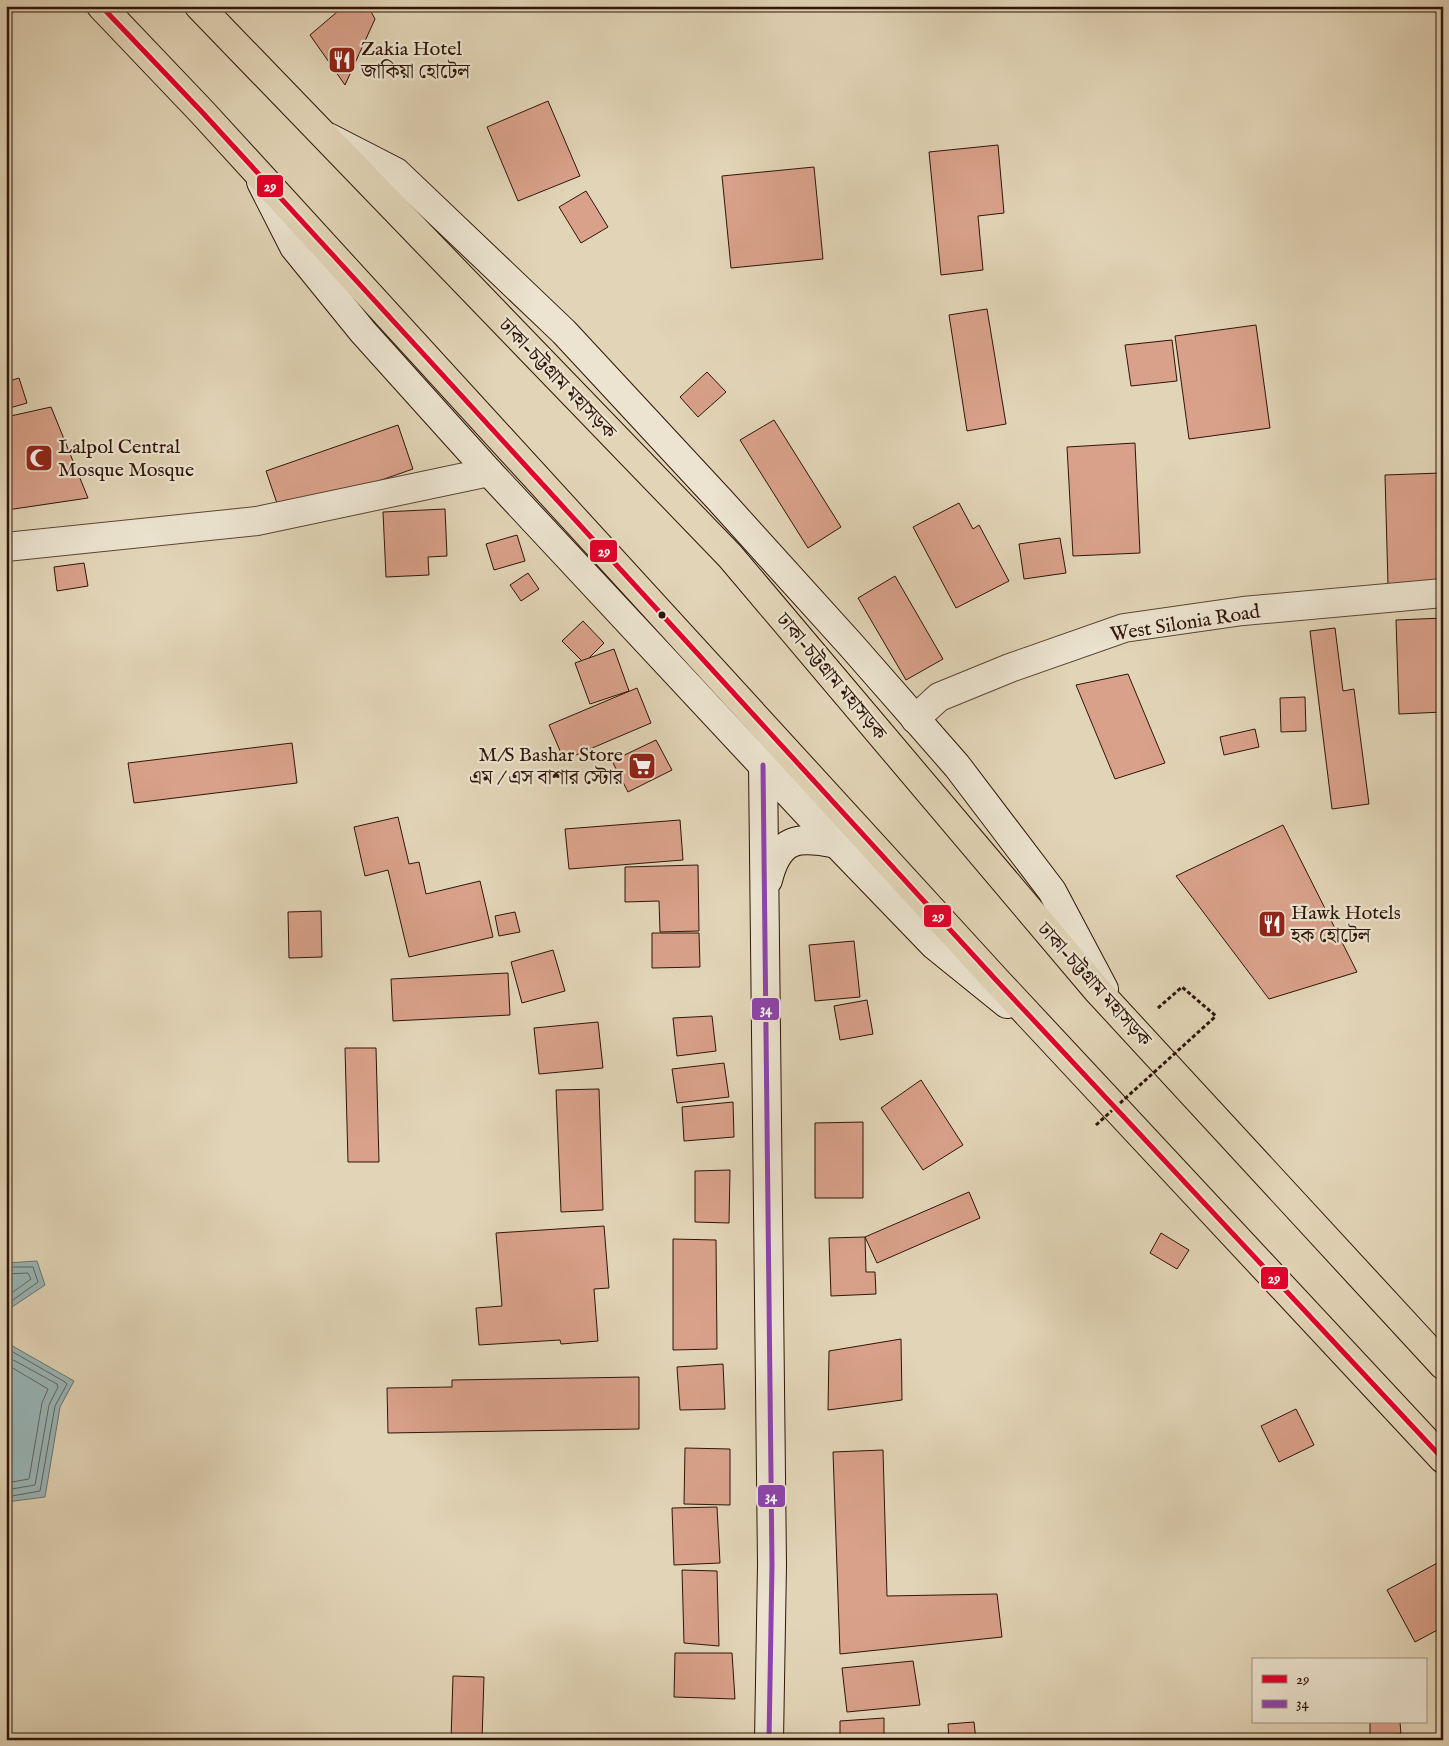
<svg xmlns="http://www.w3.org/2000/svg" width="1449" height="1746" font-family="'IM FELL English','Noto Serif Bengali',serif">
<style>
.water{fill:#98b6b8;stroke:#6e7572}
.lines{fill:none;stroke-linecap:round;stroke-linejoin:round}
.shore{stroke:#646560;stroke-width:1}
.building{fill:#d9a18a;stroke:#2f1409}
.street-casing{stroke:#5c4434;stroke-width:30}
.secondary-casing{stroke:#2f1409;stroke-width:30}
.highway-casing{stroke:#2f1409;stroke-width:30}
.path{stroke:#2f1409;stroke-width:3;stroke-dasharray:4 2.5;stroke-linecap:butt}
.street{stroke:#ece4d0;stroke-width:28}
.secondary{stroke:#ece4d0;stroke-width:28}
.highway{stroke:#e2d5b7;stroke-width:28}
.path-bridge{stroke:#2f1409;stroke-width:3;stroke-dasharray:4 2.5;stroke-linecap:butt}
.bus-1-casing{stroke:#ece4d0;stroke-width:9}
.bus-2-casing{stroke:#ece4d0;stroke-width:9}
.bus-1{stroke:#e4002b;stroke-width:5}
.bus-2{stroke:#8e44ad;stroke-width:5}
.bus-dot{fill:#2f1409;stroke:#ece4d0;stroke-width:2}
.labels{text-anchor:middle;stroke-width:4.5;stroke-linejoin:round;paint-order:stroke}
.poi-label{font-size:20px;fill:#2f1409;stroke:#ece4d0;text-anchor:start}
.street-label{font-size:20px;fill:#2f1409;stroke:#ece4d0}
.line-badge{stroke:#ece4d0;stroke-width:2}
.badge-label{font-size:14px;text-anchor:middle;font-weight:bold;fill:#fff}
</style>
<rect width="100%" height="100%" fill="#e2d5b7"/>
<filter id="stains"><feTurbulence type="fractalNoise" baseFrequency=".004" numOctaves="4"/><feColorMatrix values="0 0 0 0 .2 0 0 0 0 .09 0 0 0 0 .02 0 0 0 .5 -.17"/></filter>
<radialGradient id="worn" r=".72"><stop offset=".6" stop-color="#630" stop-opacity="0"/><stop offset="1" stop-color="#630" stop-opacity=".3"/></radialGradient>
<!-- water -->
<g class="water">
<polygon points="37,1261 45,1285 6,1311 6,1263"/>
<polygon points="6,1337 9,1344 74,1381 60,1407 45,1497 6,1502"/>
</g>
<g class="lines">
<!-- shore -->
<g class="shore">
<polyline points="6,1267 33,1267 38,1282 6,1305"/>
<polyline points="6,1274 28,1273 31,1279 6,1297"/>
<polyline points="6,1348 65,1382 67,1384 55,1406 40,1491 6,1497"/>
<polyline points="6,1356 57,1384 58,1387 49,1405 35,1485 6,1490"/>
<polyline points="6,1364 48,1389 42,1403 29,1479 6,1483"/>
</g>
</g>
<!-- building -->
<g class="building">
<polygon points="344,6 368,6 375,19 345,85 310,35"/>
<polygon points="548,101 580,176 518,201 487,127"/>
<polygon points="998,145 1004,213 978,216 983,270 941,275 929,152"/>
<polygon points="814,167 823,259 731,268 722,176"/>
<polygon points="586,191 608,227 581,243 559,207"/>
<polygon points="987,309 1006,424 967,431 949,315"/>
<polygon points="1256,325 1270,428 1189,439 1175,336"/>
<polygon points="1172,340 1177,381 1131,386 1125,345"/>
<polygon points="707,372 726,392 698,417 680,397"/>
<polygon points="19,378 27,403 6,409 6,382"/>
<polygon points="51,407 88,498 7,510 6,417"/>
<polygon points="774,420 841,527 808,548 740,440"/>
<polygon points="398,425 413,469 281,515 266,471"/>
<polygon points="1135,443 1140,553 1073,556 1067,447"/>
<polygon points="1441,473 1443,584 1388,585 1385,475"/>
<polygon points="959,503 973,529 979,525 1009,581 956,608 913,527"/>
<polygon points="445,509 447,556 428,557 429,575 386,577 383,512"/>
<polygon points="517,535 525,561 494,570 486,544"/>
<polygon points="1060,538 1066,573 1024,579 1019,544"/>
<polygon points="84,563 88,586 57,591 54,567"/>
<polygon points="528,573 539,589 521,601 510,585"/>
<polygon points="895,576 943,659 906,680 858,598"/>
<polygon points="1443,618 1443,712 1399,714 1396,620"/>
<polygon points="583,621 604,643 584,663 562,641"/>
<polygon points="1335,628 1343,691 1354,689 1369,804 1332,809 1310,631"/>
<polygon points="614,649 629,691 590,704 575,663"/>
<polygon points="1128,674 1165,763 1115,779 1076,685"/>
<polygon points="637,688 651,723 564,760 549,725"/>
<polygon points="1305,697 1306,731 1281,732 1280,698"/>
<polygon points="1255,729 1259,747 1224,755 1220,737"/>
<polygon points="656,740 672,770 628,792 612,761"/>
<polygon points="292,743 297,783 134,803 128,763"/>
<polygon points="398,817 409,864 419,862 426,894 480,881 493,937 409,957 388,870 365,876 354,827"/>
<polygon points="680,820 683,860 569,869 565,829"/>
<polygon points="1283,825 1357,972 1269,999 1176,876"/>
<polygon points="698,865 699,931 660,932 659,901 625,902 625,867"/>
<polygon points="321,911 322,957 289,958 288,912"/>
<polygon points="515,912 520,932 499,936 495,916"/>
<polygon points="652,933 699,933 700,967 652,968"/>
<polygon points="854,941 860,997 815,1001 809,945"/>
<polygon points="553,950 565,991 522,1003 511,962"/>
<polygon points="508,973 510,1015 393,1021 391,979"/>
<polygon points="867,1000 873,1034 840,1040 834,1006"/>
<polygon points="712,1016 716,1051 677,1056 673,1018"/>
<polygon points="598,1022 603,1068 539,1074 534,1028"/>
<polygon points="345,1048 376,1048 379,1162 348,1162"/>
<polygon points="724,1063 729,1097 677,1103 672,1069"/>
<polygon points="921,1080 963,1145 923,1170 881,1108"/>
<polygon points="599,1089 603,1210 561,1212 556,1090"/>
<polygon points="733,1102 734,1137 684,1141 682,1107"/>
<polygon points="863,1122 863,1198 815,1198 815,1123"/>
<polygon points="730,1170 729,1223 695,1222 695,1171"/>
<polygon points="969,1192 980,1218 877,1263 865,1237"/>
<polygon points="604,1226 609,1288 594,1289 598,1341 561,1344 560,1340 479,1345 476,1308 502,1306 496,1233"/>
<polygon points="1161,1233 1189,1250 1177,1269 1150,1253"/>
<polygon points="865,1237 866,1272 875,1272 876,1294 831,1296 829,1238"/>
<polygon points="673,1239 716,1240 717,1349 673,1350"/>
<polygon points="901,1339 902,1400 828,1410 829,1351"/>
<polygon points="723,1364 725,1409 680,1410 677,1367"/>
<polygon points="639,1377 639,1429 388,1433 387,1388 452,1387 452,1380"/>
<polygon points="1296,1409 1314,1445 1279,1462 1261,1426"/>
<polygon points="685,1448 730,1449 730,1505 684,1504"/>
<polygon points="883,1450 887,1596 997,1594 1002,1637 840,1654 833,1452"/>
<polygon points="717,1507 720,1563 674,1565 672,1508"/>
<polygon points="1443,1560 1443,1627 1415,1642 1387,1590"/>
<polygon points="682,1570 717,1571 719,1646 684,1643"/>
<polygon points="675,1653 732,1653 735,1699 674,1697"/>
<polygon points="913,1661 920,1705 847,1712 842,1668"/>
<polygon points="453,1676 484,1677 482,1740 451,1740"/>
<polygon points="884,1718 884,1740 840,1740 840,1721"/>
<polygon points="974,1722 976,1740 949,1740 948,1724"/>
<polygon points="1370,1722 1400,1722 1401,1734 1370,1736"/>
</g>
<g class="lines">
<defs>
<g id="street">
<polyline points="6,547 257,521 489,472"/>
<polyline points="915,719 939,697 1010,668 1124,628 1243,611 1443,593"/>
</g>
<g id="secondary">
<polyline points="328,137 396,172 564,332 719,499 851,645 957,766 1052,891 1104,989"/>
<polyline points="261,182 294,247 363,332 489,472 822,829 934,945 1007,1004"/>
<polyline points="763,765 772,1565 769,1740"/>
<path d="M768,880c11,-43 29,-44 69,-36"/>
</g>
<g id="highway">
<polyline points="101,6 202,112 997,981 1443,1459"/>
<polyline points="199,6 730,556 1097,990 1443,1365"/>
</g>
</defs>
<!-- street casing -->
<use href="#street" class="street-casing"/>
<!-- secondary casing -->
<use href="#secondary" class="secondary-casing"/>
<!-- highway casing -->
<use href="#highway" class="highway-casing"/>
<!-- path -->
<polyline class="path" points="1158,1008 1182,987 1216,1016"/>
<!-- street -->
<use href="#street" class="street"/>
<!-- secondary -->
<use href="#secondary" class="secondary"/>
<!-- highway -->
<use href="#highway" class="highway"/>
<!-- path-bridge -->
<polyline class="path-bridge" points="1096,1125 1216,1016"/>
<defs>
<polyline id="bus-1" points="101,6 202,112 997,981 1443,1459"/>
<polyline id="bus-2" points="763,765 772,1565 769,1740"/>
</defs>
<!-- bus-1 casing -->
<use href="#bus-1" class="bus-1-casing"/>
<!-- bus-2 casing -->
<use href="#bus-2" class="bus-2-casing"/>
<!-- bus-1 -->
<use href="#bus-1" class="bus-1"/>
<!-- bus-2 -->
<use href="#bus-2" class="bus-2"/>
</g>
<!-- icons -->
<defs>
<symbol id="restaurant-square" viewBox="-11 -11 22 22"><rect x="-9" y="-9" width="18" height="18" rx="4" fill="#8f2418" stroke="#ece4d0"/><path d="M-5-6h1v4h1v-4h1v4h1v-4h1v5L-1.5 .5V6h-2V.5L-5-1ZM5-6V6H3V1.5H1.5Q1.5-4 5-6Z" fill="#fff"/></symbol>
<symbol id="mosque-square" viewBox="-11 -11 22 22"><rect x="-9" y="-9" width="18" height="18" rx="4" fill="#8f2418" stroke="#ece4d0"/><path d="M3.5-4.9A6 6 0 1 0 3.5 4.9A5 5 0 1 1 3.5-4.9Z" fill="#fff"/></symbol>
<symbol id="supermarket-square" viewBox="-11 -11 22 22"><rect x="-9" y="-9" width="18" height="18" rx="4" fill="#8f2418" stroke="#ece4d0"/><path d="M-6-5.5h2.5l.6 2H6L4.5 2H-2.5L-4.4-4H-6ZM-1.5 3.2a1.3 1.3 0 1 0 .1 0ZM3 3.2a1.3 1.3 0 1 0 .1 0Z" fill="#fff"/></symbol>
</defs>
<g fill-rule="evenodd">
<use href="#restaurant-square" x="326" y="44" width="32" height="32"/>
<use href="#mosque-square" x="23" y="442" width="32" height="32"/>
<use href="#supermarket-square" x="626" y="750" width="32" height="32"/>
<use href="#restaurant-square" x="1256" y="908" width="32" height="32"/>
</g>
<!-- markers -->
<circle class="bus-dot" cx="662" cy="615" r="4.5"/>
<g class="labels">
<!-- poi labels -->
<g class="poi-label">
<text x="361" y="55">Zakia Hotel<tspan x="361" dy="23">জাকিয়া হোটেল</tspan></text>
<text x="58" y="453">Lalpol Central<tspan x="58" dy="23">Mosque Mosque</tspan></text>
<text x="623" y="761" text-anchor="end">M/S Bashar Store<tspan x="623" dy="23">এম / এস বাশার স্টোর</tspan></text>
<text x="1291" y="919">Hawk Hotels<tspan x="1291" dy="23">হক হোটেল</tspan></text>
</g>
<!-- street labels -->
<g class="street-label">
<text transform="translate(558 378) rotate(46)" y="7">ঢাকা-চট্টগ্রাম মহাসড়ক</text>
<text transform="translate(1185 622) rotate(-9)" y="7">West Silonia Road</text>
<text transform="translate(832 676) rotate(50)" y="7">ঢাকা-চট্টগ্রাম মহাসড়ক</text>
<text transform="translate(1095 984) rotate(48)" y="7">ঢাকা-চট্টগ্রাম মহাসড়ক</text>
</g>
</g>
<g class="line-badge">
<rect x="256" y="174" width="28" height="24" rx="5" fill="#e4002b"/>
<rect x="589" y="539" width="29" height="24" rx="5" fill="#e4002b"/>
<rect x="923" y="904" width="29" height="24" rx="5" fill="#e4002b"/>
<rect x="751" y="997" width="29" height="24" rx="5" fill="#8e44ad"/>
<rect x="1260" y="1266" width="29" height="24" rx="5" fill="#e4002b"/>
<rect x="757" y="1484" width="29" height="24" rx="5" fill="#8e44ad"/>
</g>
<g class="badge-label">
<text x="270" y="191">29</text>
<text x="604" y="556">29</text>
<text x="938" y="921">29</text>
<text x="766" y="1014">34</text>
<text x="1274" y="1283">29</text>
<text x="771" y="1501">34</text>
</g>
<!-- margin -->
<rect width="1449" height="1746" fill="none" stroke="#e2d5b7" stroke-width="25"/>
<rect x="8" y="8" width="1434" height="1731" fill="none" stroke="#2f1409" stroke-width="2.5"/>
<rect x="12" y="12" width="1424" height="1721" fill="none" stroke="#2f1409"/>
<!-- legend -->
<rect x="1252" y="1658" width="175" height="65" fill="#ece4d0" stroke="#a09180"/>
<rect x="1262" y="1675" width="25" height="8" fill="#e4002b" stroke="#a09180"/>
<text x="1296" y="1684" font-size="15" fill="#2f1409">29</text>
<rect x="1262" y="1700" width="25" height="8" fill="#8e44ad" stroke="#a09180"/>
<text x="1296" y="1708" font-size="15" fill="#2f1409">34</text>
<rect width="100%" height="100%" filter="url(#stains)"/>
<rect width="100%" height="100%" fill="url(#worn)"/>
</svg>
